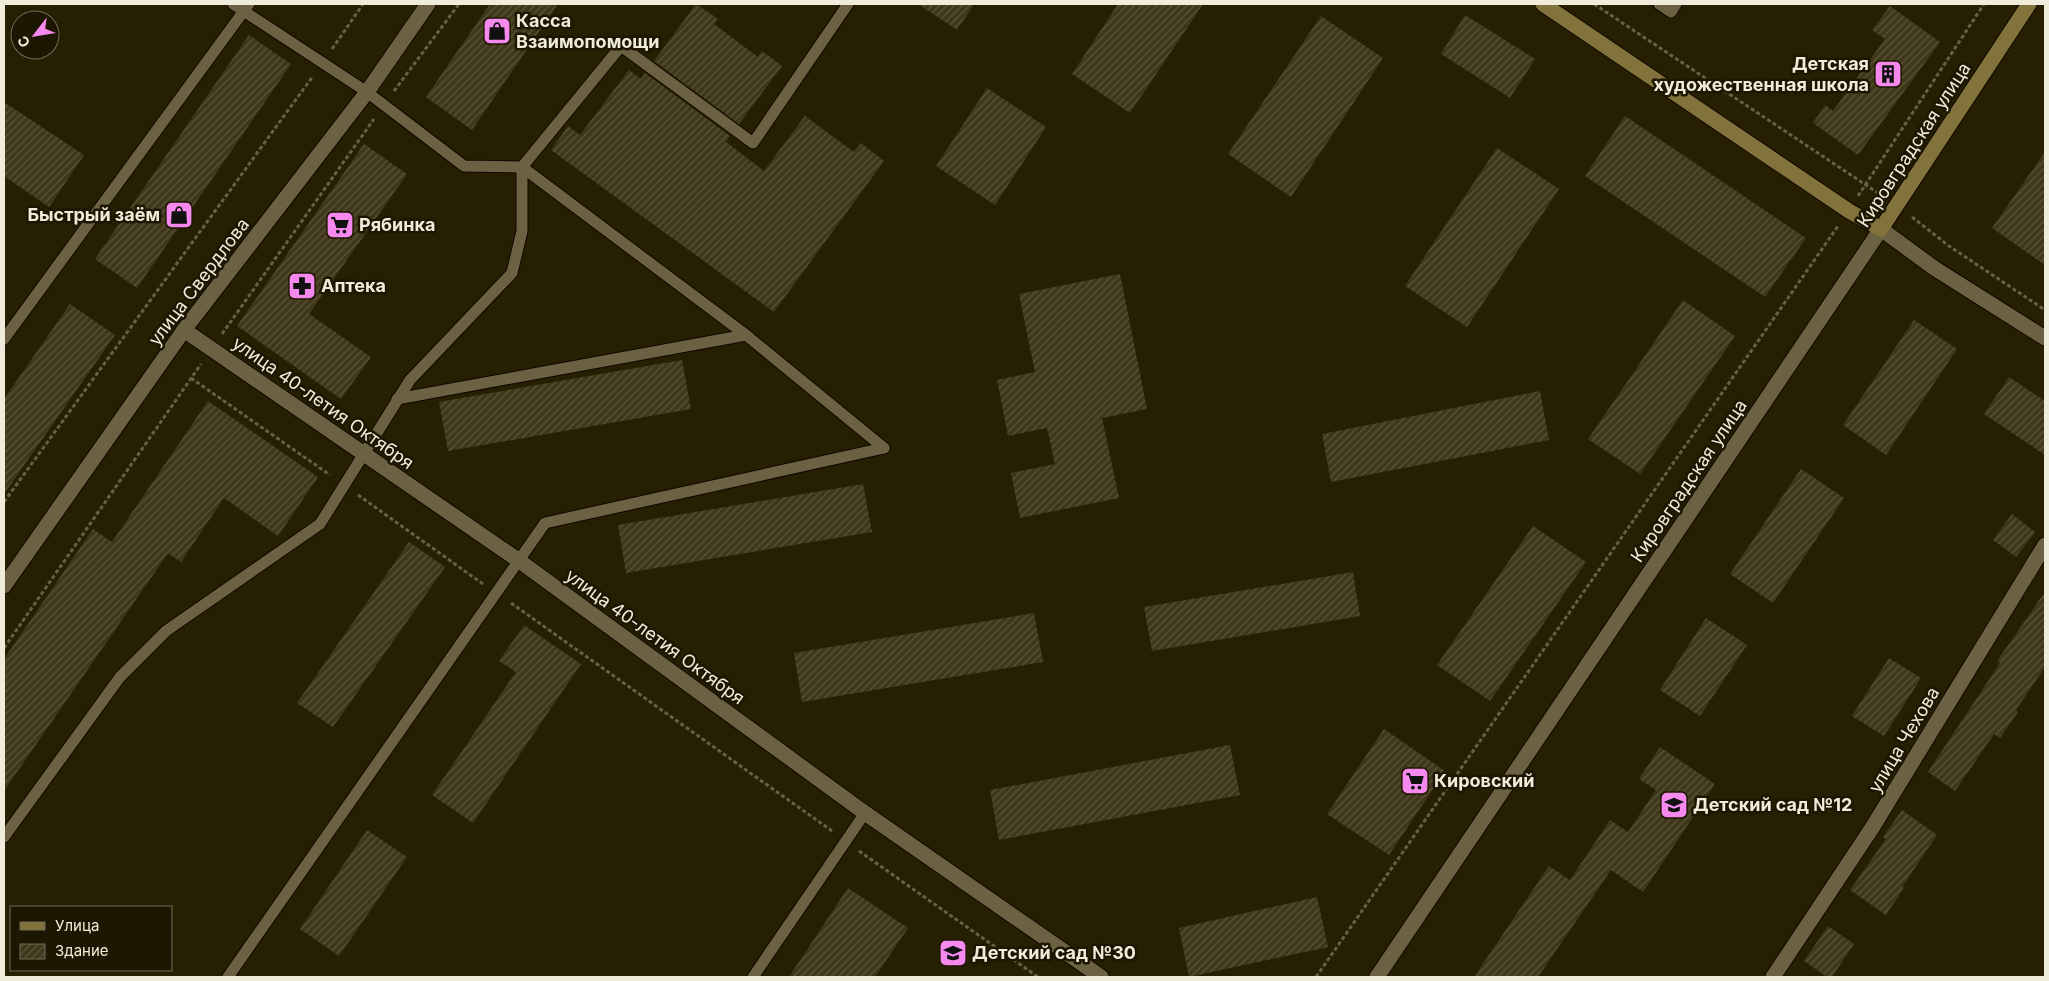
<svg xmlns="http://www.w3.org/2000/svg" width="2049" height="981" font-family="Inter,sans-serif">
<style>
.building{fill:url(#building-hatch)}
.lines{fill:none;stroke-linecap:round;stroke-linejoin:round}
.service-casing{stroke:#100800;stroke-width:13}
.minor-casing{stroke:#100800;stroke-width:17}
.tertiary-casing{stroke:#100800;stroke-width:17}
.secondary-casing{stroke:#100800;stroke-width:17}
.path{stroke:#676047;stroke-width:3;stroke-dasharray:4 2.5;stroke-linecap:butt}
.service{stroke:#6b6244;stroke-width:11}
.minor{stroke:#6b6244;stroke-width:15}
.tertiary{stroke:#6b6244;stroke-width:15}
.secondary{stroke:#82733c;stroke-width:15}
.labels{text-anchor:middle;stroke-width:5;stroke-linejoin:round;paint-order:stroke}
.poi-label{font-size:18px;font-weight:bold;fill:#f0ecdb;stroke:#1d1600;text-anchor:start}
.street-label{font-size:18px;fill:#f0ecdb;stroke:#1d1600}
</style>
<defs>
<pattern id="building-hatch" width="6" height="6" patternUnits="userSpaceOnUse" patternTransform="scale(1.25)"><rect width="6" height="6" fill="#3f371a"/><path d="M-1 1l2-2M0 6l6-6M5 7l2-2" fill="none" stroke="#5b543b"/></pattern>
</defs>
<rect width="100%" height="100%" fill="#271f02"/>
<!-- building -->
<g class="building">
<polygon points="490,4 558,4 472,130 426,97"/>
<polygon points="696,4 718,19 714,24 758,57 762,51 782,66 739,124 654,61"/>
<polygon points="918,4 974,4 957,30"/>
<polygon points="1118,4 1203,4 1130,113 1072,74"/>
<polygon points="1890,6 1940,42 1858,155 1813,123 1825,105 1833,111 1885,39 1872,30"/>
<polygon points="1465,15 1535,59 1510,98 1441,54"/>
<polygon points="1321,16 1383,58 1291,197 1228,154"/>
<polygon points="249,35 291,64 137,288 95,259"/>
<polygon points="629,70 641,79 645,73 730,136 726,142 764,171 805,116 854,152 861,143 884,161 774,312 551,150 568,126 580,135"/>
<polygon points="987,88 1046,127 995,205 936,166"/>
<polygon points="4,102 84,155 49,207 4,176"/>
<polygon points="1625,116 1806,238 1765,297 1585,176"/>
<polygon points="364,144 407,174 309,314 371,357 341,399 237,326"/>
<polygon points="1497,148 1559,189 1467,327 1405,286"/>
<polygon points="2045,152 2045,265 1992,228"/>
<polygon points="1120,274 1147,409 1102,418 1119,498 1020,518 1011,473 1055,464 1047,428 1008,436 997,380 1035,372 1019,294"/>
<polygon points="1683,300 1735,336 1640,474 1588,439"/>
<polygon points="70,304 115,335 4,494 4,399"/>
<polygon points="1914,320 1957,349 1886,455 1843,425"/>
<polygon points="682,360 691,409 448,451 439,402"/>
<polygon points="2009,377 2045,401 2045,455 1984,414"/>
<polygon points="1540,391 1549,440 1331,482 1322,434"/>
<polygon points="208,401 318,477 278,536 224,498 181,562 168,553 4,791 4,659 93,529 112,542"/>
<polygon points="1801,469 1844,498 1773,603 1730,574"/>
<polygon points="863,484 872,532 626,573 618,525"/>
<polygon points="2012,514 2035,532 2016,557 1993,540"/>
<polygon points="1533,526 1586,562 1490,701 1437,665"/>
<polygon points="409,542 445,567 333,727 297,703"/>
<polygon points="1353,572 1360,616 1152,651 1144,607"/>
<polygon points="2045,592 2045,667 2016,710 2018,712 2000,738 1994,734 1955,791 1928,772 2000,663 1997,661"/>
<polygon points="1034,613 1043,662 802,702 794,653"/>
<polygon points="1706,618 1747,645 1700,716 1660,690"/>
<polygon points="524,625 581,664 473,823 432,795 516,672 499,661"/>
<polygon points="1889,658 1921,678 1884,736 1852,716"/>
<polygon points="1384,729 1445,771 1389,855 1327,814"/>
<polygon points="1230,745 1240,795 999,840 990,790"/>
<polygon points="1660,747 1715,784 1643,892 1611,870 1538,977 1474,977 1549,866 1570,880 1610,820 1628,832 1656,790 1639,779"/>
<polygon points="1902,810 1937,835 1902,887 1904,888 1886,915 1850,890 1886,839 1883,837"/>
<polygon points="367,830 407,857 339,956 300,929"/>
<polygon points="848,888 908,928 875,977 789,977"/>
<polygon points="1317,897 1328,947 1189,977 1179,928"/>
<polygon points="1828,926 1854,944 1832,977 1827,977 1804,961"/>
</g>
<g class="lines">
<defs>
<g id="service">
<polyline points="233,4 367,92 464,166 522,167 621,46 753,143 848,4"/>
<polyline points="1659,4 1671,12 1676,4"/>
<polyline points="522,167 746,335 884,448"/>
<polyline points="4,339 249,4"/>
<polyline points="397,399 746,335"/>
<polyline points="4,837 120,677 166,631 320,524 410,380 512,273 522,231 522,167"/>
<polyline points="228,977 545,523 884,448"/>
<polyline points="753,977 865,813"/>
</g>
<g id="minor">
<polyline points="1881,229 1934,268 2045,338"/>
<polyline points="1773,977 1872,828 2045,545"/>
</g>
<g id="tertiary">
<polyline points="184,330 518,560 865,813 1101,977"/>
<polyline points="4,586 184,330 367,92 428,4"/>
<polyline points="1377,977 1881,229"/>
</g>
<polyline id="secondary" points="1543,4 1849,211 1881,229 2029,4"/>
</defs>
<!-- service casing -->
<use href="#service" class="service-casing"/>
<!-- minor casing -->
<use href="#minor" class="minor-casing"/>
<!-- tertiary casing -->
<use href="#tertiary" class="tertiary-casing"/>
<!-- secondary casing -->
<use href="#secondary" class="secondary-casing"/>
<!-- path -->
<g class="path">
<polyline points="1594,4 1881,195"/>
<polyline points="332,49 363,4"/>
<polyline points="394,91 459,4"/>
<polyline points="1858,196 1984,4"/>
<polyline points="1912,217 1949,246 2045,310"/>
<polyline points="222,334 374,119"/>
<polyline points="191,378 330,475"/>
<polyline points="358,495 483,584"/>
<polyline points="4,502 313,76"/>
<polyline points="511,603 832,831"/>
<polyline points="4,648 201,364"/>
<polyline points="859,851 1038,977"/>
<polyline points="1316,977 1838,226"/>
</g>
<!-- service -->
<use href="#service" class="service"/>
<!-- minor -->
<use href="#minor" class="minor"/>
<!-- tertiary -->
<use href="#tertiary" class="tertiary"/>
<!-- secondary -->
<use href="#secondary" class="secondary"/>
</g>
<!-- icons -->
<defs>
<symbol id="shop-square" viewBox="-11 -11 22 22"><rect x="-9" y="-9" width="18" height="18" rx="4" fill="#f689ed" stroke="#1d1600"/><path d="M-5-2.5h2.3a2.7 3.5 0 0 1 5.4 0H5L5.5 6h-11ZM-1.5-2.5h3a1.5 2.3 0 0 0-3 0Z" fill="#111"/></symbol>
<symbol id="building-square" viewBox="-11 -11 22 22"><rect x="-9" y="-9" width="18" height="18" rx="4" fill="#f689ed" stroke="#1d1600"/><path d="M-4-6H4V6H1V3H-1V6H-4ZM-2.5-4.3h1.7v1.8h-1.7ZM.8-4.3h1.7v1.8H.8ZM-2.5-1h1.7V.8h-1.7ZM.8-1h1.7V.8H.8Z" fill="#111"/></symbol>
<symbol id="supermarket-square" viewBox="-11 -11 22 22"><rect x="-9" y="-9" width="18" height="18" rx="4" fill="#f689ed" stroke="#1d1600"/><path d="M-6-5.5h2.5l.6 2H6L4.5 2H-2.5L-4.4-4H-6ZM-1.5 3.2a1.3 1.3 0 1 0 .1 0ZM3 3.2a1.3 1.3 0 1 0 .1 0Z" fill="#111"/></symbol>
<symbol id="pharmacy-square" viewBox="-11 -11 22 22"><rect x="-9" y="-9" width="18" height="18" rx="4" fill="#f689ed" stroke="#1d1600"/><path d="M-2-6h4v4h4v4h-4v4h-4v-4h-4v-4h4Z" fill="#111"/></symbol>
<symbol id="school-square" viewBox="-11 -11 22 22"><rect x="-9" y="-9" width="18" height="18" rx="4" fill="#f689ed" stroke="#1d1600"/><path d="M0-5L7-2L0 1L-7-2ZM-4 1L0 2.5L4 1V4Q0 6-4 4Z" fill="#111"/></symbol>
</defs>
<g fill-rule="evenodd">
<use href="#shop-square" x="481" y="15" width="32" height="32"/>
<use href="#building-square" x="1872" y="58" width="32" height="32"/>
<use href="#shop-square" x="163" y="199" width="32" height="32"/>
<use href="#supermarket-square" x="324" y="209" width="32" height="32"/>
<use href="#pharmacy-square" x="286" y="270" width="32" height="32"/>
<use href="#supermarket-square" x="1399" y="765" width="32" height="32"/>
<use href="#school-square" x="1658" y="789" width="32" height="32"/>
<use href="#school-square" x="937" y="937" width="32" height="32"/>
</g>
<g class="labels">
<!-- poi labels -->
<g class="poi-label">
<text x="516" y="27">Касса<tspan x="516" dy="21">Взаимопомощи</tspan></text>
<text x="1869" y="70" text-anchor="end">Детская<tspan x="1869" dy="21">художественная школа</tspan></text>
<text x="160" y="221" text-anchor="end">Быстрый заём</text>
<text x="359" y="231">Рябинка</text>
<text x="321" y="292">Аптека</text>
<text x="1434" y="787">Кировский</text>
<text x="1693" y="811">Детский сад №12</text>
<text x="972" y="959">Детский сад №30</text>
</g>
<!-- street labels -->
<g class="street-label">
<text transform="translate(1914 145) rotate(-57)" y="6">Кировградская улица</text>
<text transform="translate(199 282) rotate(-53)" y="6">улица Свердлова</text>
<text transform="translate(323 403) rotate(35)" y="6">улица 40-летия Октября</text>
<text transform="translate(1689 481) rotate(-56)" y="6">Кировградская улица</text>
<text transform="translate(655 637) rotate(36)" y="6">улица 40-летия Октября</text>
<text transform="translate(1904 740) rotate(-59)" y="6">улица Чехова</text>
</g>
</g>
<!-- border -->
<rect width="2049" height="981" fill="none" stroke="#f0ecdb" stroke-width="10"/>
<!-- legend -->
<rect x="10" y="906" width="162" height="65" fill="#1d1600" stroke="#716c58"/>
<rect x="20" y="922" width="25" height="8" fill="#82733c" stroke="#716c58"/>
<text x="55" y="931" font-size="15" fill="#f0ecdb">Улица</text>
<rect x="20" y="944" width="25" height="15" fill="url(#building-hatch)" stroke="#716c58"/>
<text x="55" y="956" font-size="15" fill="#f0ecdb">Здание</text>
<!-- north arrow -->
<g transform="translate(35 35) rotate(239)"><circle r="24" fill="#1d1600" stroke="#716c58"/>
<path d="M0-4L9 19L0 12L-9 19Z" fill="#f689ed"/>
<text y="-8" font-size="14" font-weight="bold" text-anchor="middle" fill="#f0ecdb">С</text>
</g>
</svg>
